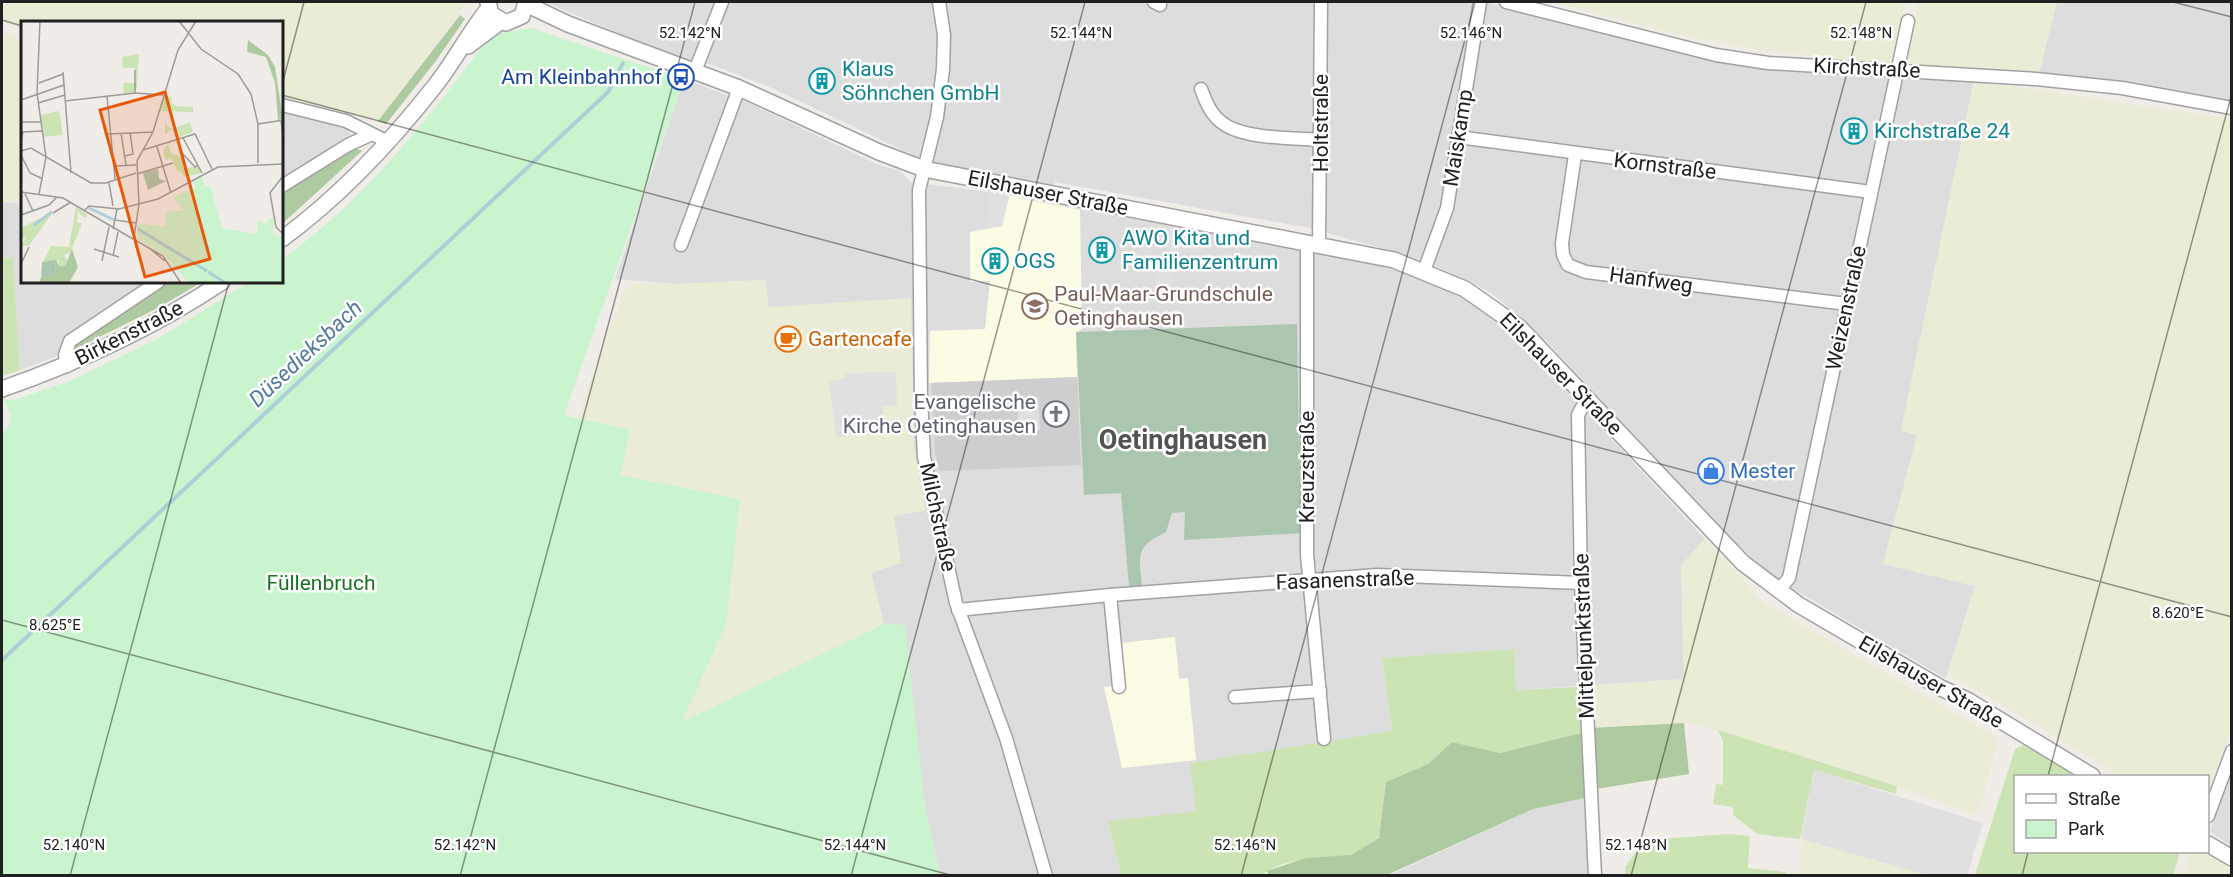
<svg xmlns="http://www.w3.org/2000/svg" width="2233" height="877" viewBox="0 0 2233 877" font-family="Roboto,sans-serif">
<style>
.residential{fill:#dedddd}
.education{fill:#fcfce5}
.religious{fill:#cecece}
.farmland{fill:#eaecd5}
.grass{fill:#cce4b4}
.forest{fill:#aecaa1}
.cemetery{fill:#abc6af}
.park{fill:#caf4ce}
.parking{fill:#e0e0e0}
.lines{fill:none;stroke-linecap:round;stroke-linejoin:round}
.stream{stroke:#adcfd8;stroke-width:4}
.minor-casing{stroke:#a1a1a1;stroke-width:15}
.tertiary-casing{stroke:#a1a1a1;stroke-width:18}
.minor{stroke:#fff;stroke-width:12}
.tertiary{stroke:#fff;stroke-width:15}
.ticks{fill:none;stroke:#202020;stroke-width:1.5;stroke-opacity:0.45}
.labels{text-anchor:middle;stroke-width:5;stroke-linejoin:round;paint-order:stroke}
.street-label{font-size:21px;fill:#202020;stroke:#fff}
.culture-label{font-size:21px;fill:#0d838f;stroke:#fff;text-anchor:start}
.transit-label{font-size:21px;fill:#164399;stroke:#fff;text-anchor:end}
.education-label{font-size:21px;fill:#785e54;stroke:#fff;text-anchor:start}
.food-label{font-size:21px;fill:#c56008;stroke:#fff;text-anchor:start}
.worship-label{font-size:21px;fill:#5b616d;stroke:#fff;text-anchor:end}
.shop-label{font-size:21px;fill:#366cbe;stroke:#fff;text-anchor:start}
.park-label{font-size:21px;fill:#18741f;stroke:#fff}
.water-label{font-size:22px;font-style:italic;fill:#537a9f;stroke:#fff}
.district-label{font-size:27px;font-weight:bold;fill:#535353;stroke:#fff}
.inset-river{fill:none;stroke:#adcfd8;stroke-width:3}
.inset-road{fill:none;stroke:#9d9b98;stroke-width:1.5}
.view{fill:#e8590c;fill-opacity:0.15;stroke:#e8590c;stroke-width:3}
.inset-edge{fill:none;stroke:#202020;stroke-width:3}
.ticks-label{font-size:15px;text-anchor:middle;fill:#202020;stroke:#fff;stroke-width:5;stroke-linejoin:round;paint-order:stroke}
</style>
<rect width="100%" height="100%" fill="#f0ede8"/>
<g class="residential">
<polygon points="545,2 1485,2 1713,59 1782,69 1885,78 1974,81 1901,430 1917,435 1883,564 1975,586 1947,675 1945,678 1771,576 1716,524 1550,345 1494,295 1470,281 1416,258 1310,228 1055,182 1054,186 941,164 913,155 772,88 710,64 687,62"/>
<polygon points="2057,2 2231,2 2231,104 2038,77"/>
<polygon points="684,79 751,104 881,166 899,170 911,182 982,191 1356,260 1407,273 1465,299 1495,319 1522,343 1705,539 1681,566 1684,679 1516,690 1515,649 1382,658 1392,731 1191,763 1197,811 1109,821 1121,875 940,875 925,807 904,625 884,624 871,573 894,516 925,510 914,447 912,384 768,307 766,280 677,284 615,279"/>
<polygon points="282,108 347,126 354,147 282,192"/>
<polygon points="2,202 22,203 22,282 165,282 111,322 75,344 73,350 20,370 13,257 2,258"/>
<polygon points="2231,769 2231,846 2210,831"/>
<polygon points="1585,798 1589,875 1388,876 1533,809"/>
</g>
<g class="education">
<polygon points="1009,196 1080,210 1082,329 1076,332 1077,377 929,383 930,331 985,329 990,281 970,282 970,232 1002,226"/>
<polygon points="1175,637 1179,679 1188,678 1196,760 1122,768 1104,687 1125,684 1120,643"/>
</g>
<polygon class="religious" points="1077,377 1081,465 939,471 935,451 931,383"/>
<g class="farmland">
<polygon points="2,2 468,2 378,121 282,98 282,22 22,22 22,28 2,22"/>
<polygon points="1553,2 1906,2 1889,65 1770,51 1677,35"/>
<polygon points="1918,2 2057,2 2038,77 1915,66 1905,58"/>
<polygon points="2,33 22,39 22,203 2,202"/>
<polygon points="1974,81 2231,119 2232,727 2208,793 2208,776 2121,776 1963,682 1947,675 1975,586 1883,564 1917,435 1901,431"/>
<polygon points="766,280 769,307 911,298 914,447 925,510 894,516 901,563 871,573 884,624 681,723 726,624 577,419 624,291 634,283 677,284"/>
<polygon points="1705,539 1766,604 1998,738 1981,805 1975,814 1841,767 1746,741 1718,730 1684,723 1591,728 1589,686 1684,679 1681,565"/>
<polygon points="1801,839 1926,875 1799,876"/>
<polygon points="2195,852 2203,852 2231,868 2231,875 2183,875 2189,857"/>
</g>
<g class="grass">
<polygon points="13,257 20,370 2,376 2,258"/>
<path d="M1515,649L1516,690L1578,687L1581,733L1500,753L1452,742L1428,764L1386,782L1379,837C1370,843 1359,852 1350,855C1321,862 1287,855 1262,875H1121L1108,821L1196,811L1190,763L1392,731L1382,658Z"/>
<polygon points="1718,730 1897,786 1896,794 1814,770 1800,839 1757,834 1733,815 1733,807 1713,804 1716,784 1722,785 1723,779 1723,741"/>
<polygon points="2023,745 2078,776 2016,776 2016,852 2180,852 2173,875 1975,875 2015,749"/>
<polygon points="1729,834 1750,836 1748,868 1786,872 1786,875 1625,875 1625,867 1645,840"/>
</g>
<g class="forest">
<polygon points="460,15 465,19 435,62 386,124 378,121"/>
<polygon points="354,147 362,151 282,224 282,192"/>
<polygon points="165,282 202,282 156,309 73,350 75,344 111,322"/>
<polygon points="1684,723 1689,774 1596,789 1591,728"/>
<polygon points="1581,733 1585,798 1533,809 1387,875 1268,875 1267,871 1306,858 1351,855 1379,838 1386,782 1428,764 1452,742 1500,753"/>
</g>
<path class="cemetery" d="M1297,324L1300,515L1303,533L1184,540L1185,512L1172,513L1166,532C1135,547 1139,554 1142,586H1129L1121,493L1084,495L1076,332Z"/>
<path class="park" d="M531,28L684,79L564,415L630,430L620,475L740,499L726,624L682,722L884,624L905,625L925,807L940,875L2,876V432L9,426L11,416L4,399L14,400L70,381L159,338L249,282H282V259C364,201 428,119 488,39L495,34Z"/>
<g class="parking">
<polygon points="991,194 1009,196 1002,226 985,228"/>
<polygon points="1160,226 1203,234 1203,252 1176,253 1173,287 1154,286 1159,257 1165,258 1167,245 1157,243"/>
<polygon points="896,372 897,405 882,407 885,431 836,437 829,381 845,378 845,373"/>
<polygon points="1038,397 1040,430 1018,432 1017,399"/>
<polygon points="1814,770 1983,823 1967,875 1926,875 1801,839"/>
</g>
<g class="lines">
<polyline class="stream" points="2,660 608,92 623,63"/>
<g class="minor-casing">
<g id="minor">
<polyline points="939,2 944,35 943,69 937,117 919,190 921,398 924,457 956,603 1006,738 1046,876"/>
<polyline points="1154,2 1160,5"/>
<polyline points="1506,2 1716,55 1768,63 2036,79 2122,88 2232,108"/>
<polyline points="695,71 722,2"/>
<path d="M1201,89C1206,102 1211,116 1224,124C1244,139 1296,138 1321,140"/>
<polyline points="282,105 346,121 372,134"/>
<polyline points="1458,137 1871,192"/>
<polyline points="1575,155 1562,243 1563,255 1568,265 1586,272 1847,304"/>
<polyline points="282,186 348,145 372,134 388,142"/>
<polyline points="1307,242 1307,554 1324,739"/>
<polyline points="1319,244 1321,2"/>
<polyline points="681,245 739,88"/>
<polyline points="1424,271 1447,208 1480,2"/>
<polyline points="67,366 65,355 70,341 158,282"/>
<polyline points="1587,398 1578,415 1581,583 1595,876"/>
<polyline points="1778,591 1789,578 1908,21"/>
<polyline points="1110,595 1119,687"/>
<polyline points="958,610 1110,595 1377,575 1581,583"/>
<polyline points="1235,697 1320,691"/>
<polyline points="2208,816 2232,751"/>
</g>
</g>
<g class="tertiary-casing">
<g id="tertiary">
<polyline points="488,2 491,14 506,23 522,16 526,2"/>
<polyline points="526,4 568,24 739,88 879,152 924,169 1394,260 1465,289 1519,327 1743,563 1799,605 1941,688 1967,700 2092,776"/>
<polyline points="468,46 500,22"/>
<path d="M282,239C339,197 390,143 434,87C454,62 468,34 488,9"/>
<path d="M2,389C79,362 153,328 222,282"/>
<polyline points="2208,844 2232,858"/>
</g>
</g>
<use href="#minor" class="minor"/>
<use href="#tertiary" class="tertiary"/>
</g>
<path class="ticks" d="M2173,2L2232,17M2,20L22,26M282,85L304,2M282,95L2232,617M2,620L954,876M2048,776L2232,93M70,876L229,282M460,876L695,2M851,876L1085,2M1241,876L1475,2M1631,876L1866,2M2022,876L2028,852"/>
<defs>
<g id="bus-ring" transform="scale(1.35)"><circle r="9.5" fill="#fff" stroke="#1a4fb4" stroke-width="1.5"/><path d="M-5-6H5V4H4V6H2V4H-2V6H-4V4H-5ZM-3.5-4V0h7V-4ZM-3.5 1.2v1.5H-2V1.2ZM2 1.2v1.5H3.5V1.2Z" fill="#1a4fb4"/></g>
<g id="building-ring" transform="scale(1.35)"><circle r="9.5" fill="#fff" stroke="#0f9aa8" stroke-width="1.5"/><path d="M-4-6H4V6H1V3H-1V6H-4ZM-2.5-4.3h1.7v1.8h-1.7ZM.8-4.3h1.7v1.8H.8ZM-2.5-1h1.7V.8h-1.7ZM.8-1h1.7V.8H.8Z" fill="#0f9aa8"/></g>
<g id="school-ring" transform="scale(1.35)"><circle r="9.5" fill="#fff" stroke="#8d6e63" stroke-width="1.5"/><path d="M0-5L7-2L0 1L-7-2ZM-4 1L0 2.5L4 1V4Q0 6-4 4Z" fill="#8d6e63"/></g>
<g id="cafe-ring" transform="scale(1.35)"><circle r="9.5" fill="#fff" stroke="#e8710a" stroke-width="1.5"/><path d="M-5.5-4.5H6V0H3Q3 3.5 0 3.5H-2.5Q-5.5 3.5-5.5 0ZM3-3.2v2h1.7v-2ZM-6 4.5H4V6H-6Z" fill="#e8710a"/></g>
<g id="church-ring" transform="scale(1.35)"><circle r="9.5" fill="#fff" stroke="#6b7280" stroke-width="1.5"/><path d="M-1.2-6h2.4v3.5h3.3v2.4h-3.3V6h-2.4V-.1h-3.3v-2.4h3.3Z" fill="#6b7280"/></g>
<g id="shop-ring" transform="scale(1.35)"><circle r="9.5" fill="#fff" stroke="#3f7fe0" stroke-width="1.5"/><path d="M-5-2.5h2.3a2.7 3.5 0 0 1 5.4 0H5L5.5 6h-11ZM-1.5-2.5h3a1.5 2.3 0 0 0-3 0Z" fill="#3f7fe0"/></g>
</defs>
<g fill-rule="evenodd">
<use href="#bus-ring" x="681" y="77"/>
<use href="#building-ring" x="822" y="81"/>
<use href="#building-ring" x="1854" y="131"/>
<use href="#building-ring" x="1102" y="250"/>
<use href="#building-ring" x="995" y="261"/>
<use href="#school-ring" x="1035" y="306"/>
<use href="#cafe-ring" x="788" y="339"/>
<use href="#church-ring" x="1056" y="414"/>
<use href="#shop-ring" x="1711" y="471"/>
</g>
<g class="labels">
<g class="street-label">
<text transform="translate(1867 68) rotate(3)" y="7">Kirchstraße</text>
<text transform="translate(1321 123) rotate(-90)" y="7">Holtstraße</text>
<text transform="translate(1458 138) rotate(-81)" y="7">Maiskamp</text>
<text transform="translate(1665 166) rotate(7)" y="7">Kornstraße</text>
<text transform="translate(1048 193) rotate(11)" y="7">Eilshauser Straße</text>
<text transform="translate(1651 280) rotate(8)" y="7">Hanfweg</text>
<text transform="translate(1846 308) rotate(-78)" y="7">Weizenstraße</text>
<text transform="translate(129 333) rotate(-27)" y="7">Birkenstraße</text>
<text transform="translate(1561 374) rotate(45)" y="7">Eilshauser Straße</text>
<text transform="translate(1307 467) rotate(-90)" y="7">Kreuzstraße</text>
<text transform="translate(938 517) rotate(78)" y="7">Milchstraße</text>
<text transform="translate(1345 580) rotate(-2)" y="7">Fasanenstraße</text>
<text transform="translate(1584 636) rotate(-92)" y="7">Mittelpunktstraße</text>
<text transform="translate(1931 682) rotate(30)" y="7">Eilshauser Straße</text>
</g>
<g class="culture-label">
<text x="842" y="76">Klaus<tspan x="842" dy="24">Söhnchen GmbH</tspan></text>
<text x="1874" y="138">Kirchstraße 24</text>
<text x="1122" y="245">AWO Kita und<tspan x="1122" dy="24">Familienzentrum</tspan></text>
<text x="1014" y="268">OGS</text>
</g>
<g class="transit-label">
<text x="662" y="84">Am Kleinbahnhof</text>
</g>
<g class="education-label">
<text x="1054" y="301">Paul-Maar-Grundschule<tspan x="1054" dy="24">Oetinghausen</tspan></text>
</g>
<g class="food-label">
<text x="808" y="346">Gartencafe</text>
</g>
<g class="worship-label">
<text x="1036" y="409">Evangelische<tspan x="1036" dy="24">Kirche Oetinghausen</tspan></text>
</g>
<g class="shop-label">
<text x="1730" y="478">Mester</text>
</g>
<g class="park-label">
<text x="321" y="590">Füllenbruch</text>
</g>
<g class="water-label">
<text transform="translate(305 353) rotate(-43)" y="8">Düsedieksbach</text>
</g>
<g class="district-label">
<text x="1183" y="449">Oetinghausen</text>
</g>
</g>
<g transform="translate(21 21)">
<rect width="262" height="262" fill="#f0ede8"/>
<path d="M118,33L116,66L114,71L103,73L102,62H115V57L114,47H102L101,36ZM143,75L151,76L150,82L156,85L172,86V91L139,90ZM38,90L42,114L23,116L20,94ZM144,98L145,104L151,108L169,101L172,111L156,117L151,108L144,113ZM147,123L150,132L159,136L166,147L177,145L180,152L163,156L160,150L157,151L150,137L145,139L142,129ZM55,185L66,194L64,197L57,191L56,202H61L49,232L43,234L46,239L44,245H37L38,240L22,241L30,225L48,226ZM32,191L8,225L0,224L5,217L0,216V207Z" fill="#cce4b4"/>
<path d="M227,19L247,34L254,46L262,98L257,99L254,62L245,36L226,31ZM51,228L57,246L48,262H19V258L34,252L35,239L38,245H44Z" fill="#aecaa1"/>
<path d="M137,148L138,158L145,160L127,169L122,152ZM35,239L34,252L20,258L21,241Z" fill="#abc6af"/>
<path d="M180,154L184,165L189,164L201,207L236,213L237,199L246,204V199L252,197V214L262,215V262H168L142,233L117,218L116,203L143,205L146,190H163L152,176L174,166L171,159Z" fill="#caf4ce"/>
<path class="inset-river" d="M68,187L93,199M13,204L31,191M117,208L186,250M187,251L205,262"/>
<path class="inset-road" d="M158,0L180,28L217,53L230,73L237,103V142M42,51L50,152M18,62L42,53M114,72V49M86,75L94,158M0,79L43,64M44,80L114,72L142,74M17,82L44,74M260,100L263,120M0,101H20M237,103L263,99M100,112L105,144M87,113L132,111M162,117L181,152M0,120L2,111L21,110M136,126L150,172M122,129L174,113L191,148M0,130L10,127L70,162H85L115,152M161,132L174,146L177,144M0,134L9,152L20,157M104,135L112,133L109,111M262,143V155L249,172L255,206L263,214M93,145L115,144M116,153L152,142M88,162L92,185M0,171L42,177L112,218M4,173L12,190M18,173L25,136L16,72L19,0M63,190L68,185L98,188L137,178L197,146L263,143M32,192L50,181M0,194L28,184L36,176M94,199L115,202M92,208L96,188M113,216L118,183L116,140L132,111L157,29L175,0M114,219L142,235L160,262M127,226L144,240M73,228L98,236M92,235L97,211M81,240L88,206M0,243L8,226"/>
<path class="view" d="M144,71L189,238L124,256L79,89Z"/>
<rect width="262" height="262" class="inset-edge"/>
</g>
<g class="ticks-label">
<text x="690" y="38">52.142°N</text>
<text x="1081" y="38">52.144°N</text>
<text x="1471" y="38">52.146°N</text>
<text x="1861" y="38">52.148°N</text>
<text x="2178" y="618">8.620°E</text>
<text x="55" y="630">8.625°E</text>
<text x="74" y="850">52.140°N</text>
<text x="465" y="850">52.142°N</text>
<text x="855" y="850">52.144°N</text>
<text x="1245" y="850">52.146°N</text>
<text x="1636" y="850">52.148°N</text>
</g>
<rect width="2233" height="877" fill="none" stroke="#202020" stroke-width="6"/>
<rect x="2014" y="775" width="195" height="78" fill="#ffffff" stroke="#a6a6a6" stroke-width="1.5"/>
<rect x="2026" y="794" width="30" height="9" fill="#ffffff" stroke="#a6a6a6" stroke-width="1.5"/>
<text x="2068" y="805" font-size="18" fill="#202020">Straße</text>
<rect x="2026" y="820" width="30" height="18" fill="#caf4ce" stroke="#a6a6a6" stroke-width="1.5"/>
<text x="2068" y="835" font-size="18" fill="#202020">Park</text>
</svg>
